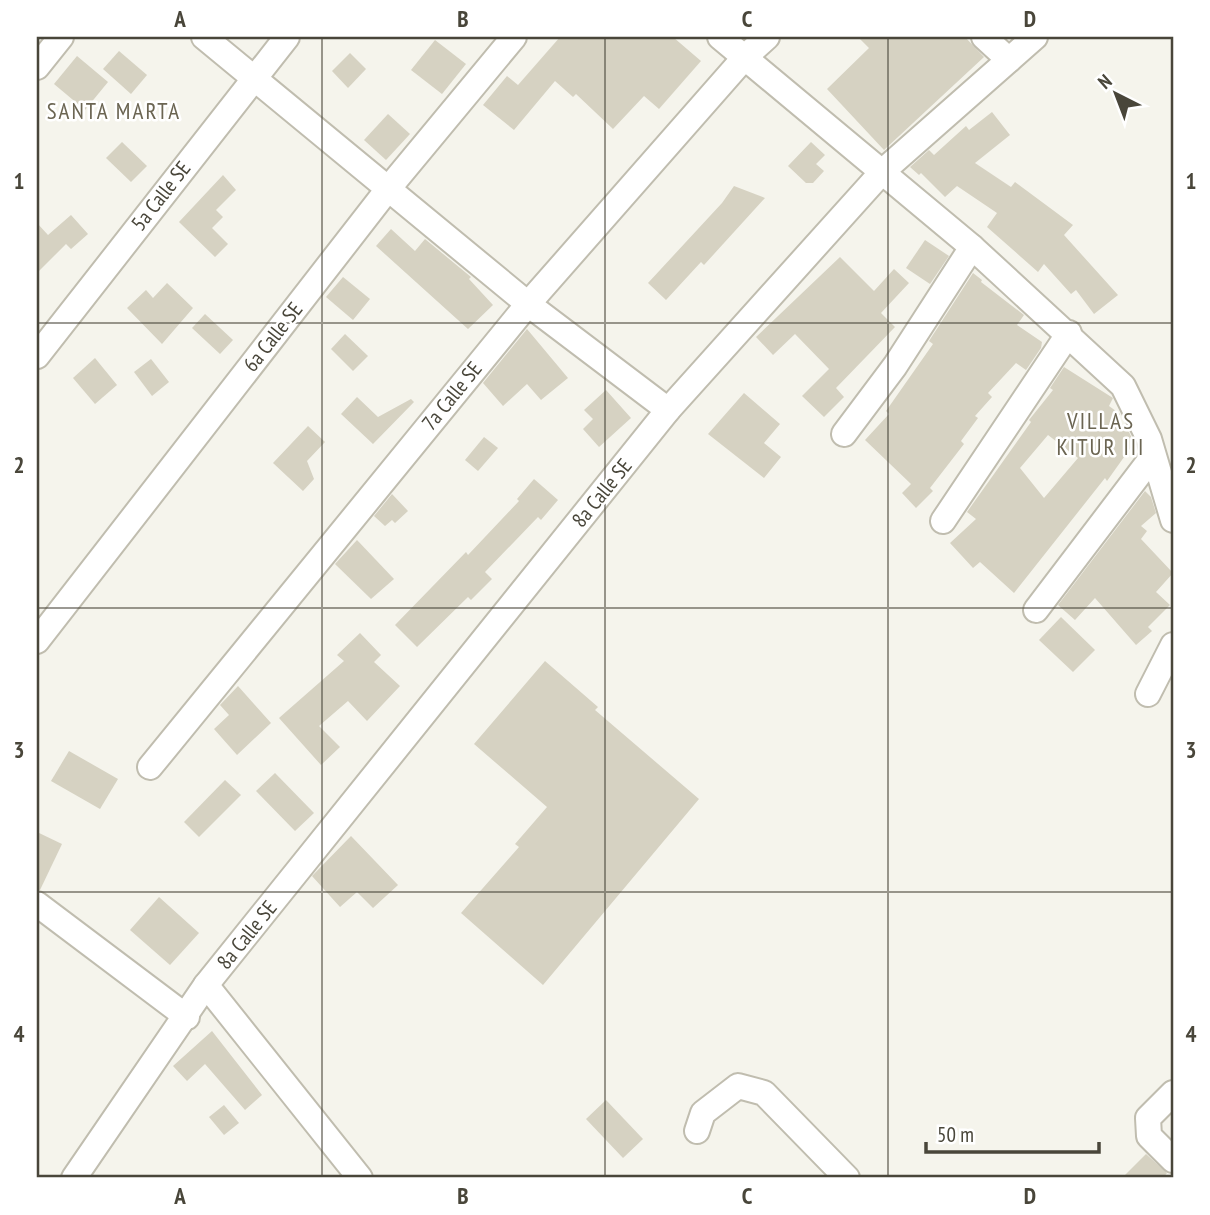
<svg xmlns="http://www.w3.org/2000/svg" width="1210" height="1215" viewBox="0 0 1210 1215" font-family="'PT Sans Narrow',sans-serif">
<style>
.building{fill:#d6d2c2;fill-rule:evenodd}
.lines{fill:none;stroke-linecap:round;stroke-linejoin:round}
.minor-casing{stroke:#c0bdaf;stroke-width:28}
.minor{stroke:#fff;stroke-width:24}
.grid{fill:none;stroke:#49463a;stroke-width:2;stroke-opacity:0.55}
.labels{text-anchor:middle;stroke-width:5;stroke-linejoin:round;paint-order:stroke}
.street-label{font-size:21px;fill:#49463a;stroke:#fff}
.neighbourhood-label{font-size:23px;letter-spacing:2px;fill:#6b6552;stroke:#fff}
.neatline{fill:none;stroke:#49463a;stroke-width:2.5}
.grid-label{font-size:23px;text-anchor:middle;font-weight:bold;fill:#49463a}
</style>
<rect width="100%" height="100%" fill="#f5f4ec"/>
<g class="building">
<polygon points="560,37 673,37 701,61 659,109 644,96 613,129 576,94 573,97 555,81 514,130 483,105 507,76 518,85"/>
<polygon points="858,37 965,37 984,57 884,150 827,89 869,48"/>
<polygon points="435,40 466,64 442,94 411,70"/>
<polygon points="119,51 147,75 131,94 103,69"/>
<polygon points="350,53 366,69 348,88 332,71"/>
<polygon points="77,56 108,82 85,110 54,84"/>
<polygon points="992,112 1010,135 975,163 1011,187 1015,182 1073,225 1064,235 1118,295 1094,314 1076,290 1071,294 1044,264 1038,272 987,227 997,213 957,186 945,197 921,173 919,175 910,167 929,150 934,155 966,126 969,130"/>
<polygon points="388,114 410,134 386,160 364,140"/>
<polygon points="122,142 147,166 131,182 106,158"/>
<polygon points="811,142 825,155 816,164 824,171 813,183 806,183 788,166"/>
<polygon points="223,175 236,190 216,210 223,217 212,228 228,244 215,257 179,222"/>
<polygon points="734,186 765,198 704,265 701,262 666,300 648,283 722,203"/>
<polygon points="71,215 88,234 71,249 66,244 37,273 37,223 48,235"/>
<polygon points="391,229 415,251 425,239 471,277 469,279 493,305 468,329 376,246"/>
<polygon points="925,240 949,256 930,284 906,268"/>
<polygon points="840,257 874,291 894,269 909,283 881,313 895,327 836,388 844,397 824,417 802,396 829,369 795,334 773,355 756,337"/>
<polygon points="973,273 982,280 981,282 1024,315 1017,325 1042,342 1041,348 1026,370 1016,363 988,393 992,397 975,416 978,418 961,441 964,444 930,488 933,491 916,508 902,493 911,484 865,440 889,414 886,411 933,344 929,341"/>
<polygon points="343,277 370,299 353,320 326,297"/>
<polygon points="167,283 193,308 162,344 127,308 146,290 153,298"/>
<polygon points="205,314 233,340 220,354 192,328"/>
<polygon points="527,329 568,378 541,400 527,384 503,406 483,383"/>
<polygon points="345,334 368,356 353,371 331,349"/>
<polygon points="95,358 117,385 95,404 73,378"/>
<polygon points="151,359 169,382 152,396 134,372"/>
<path d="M1064,367L1113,398L1109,406L1120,414L1115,422L1129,432L1134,443L1107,481L1105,478L1014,593L980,562L973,568L950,543L976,519L967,512L1031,422L1029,420L1053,390L1050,388ZM1048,435L1078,458L1044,498L1020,468Z"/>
<polygon points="606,390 631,418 599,447 583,429 593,419 584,410"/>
<polygon points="744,393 780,424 764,443 781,457 764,478 708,434"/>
<polygon points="357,397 378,417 411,399 414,402 373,444 341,414"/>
<polygon points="308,426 325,442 307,461 314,479 303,491 273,463"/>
<polygon points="484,437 498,448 478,471 465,460"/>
<polygon points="534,479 558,500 541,520 538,517 485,572 492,579 471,600 468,597 417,647 395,625 466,552 468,555 519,501 517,499"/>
<polygon points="1145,491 1151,497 1156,513 1141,526 1147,531 1141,539 1173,573 1156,592 1170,605 1148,627 1152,631 1136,645 1095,598 1075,620 1058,605"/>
<polygon points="392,494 408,511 395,523 392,520 385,526 374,516"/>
<polygon points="357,540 394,579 371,599 335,564"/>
<polygon points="1061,617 1095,650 1073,672 1039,640"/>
<polygon points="360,633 381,655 374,662 400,686 367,721 348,701 319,726 340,747 321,765 279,718 344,661 337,655"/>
<polygon points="545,661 598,707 595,710 699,799 543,985 461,913 519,847 515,844 547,807 474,744"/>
<polygon points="238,686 271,723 237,755 214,729 229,715 220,705"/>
<polygon points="69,751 118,779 100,809 51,781"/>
<polygon points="275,773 314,813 295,831 256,791"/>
<polygon points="225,780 241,795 199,837 184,822"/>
<polygon points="37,832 62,844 40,890 37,889"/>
<polygon points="351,836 398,885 373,908 357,892 340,907 312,876"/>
<polygon points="159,897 199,933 170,965 130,930"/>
<polygon points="212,1031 262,1095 245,1110 205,1064 187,1081 173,1066"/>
<polygon points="606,1100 643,1139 623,1158 586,1119"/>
<polygon points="224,1105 239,1123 224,1135 209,1117"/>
<polygon points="1146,1154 1167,1173 1163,1178 1122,1178"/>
</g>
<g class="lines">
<g class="minor-casing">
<g id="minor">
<polyline points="204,37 528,304 668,410"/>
<polyline points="720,37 972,247 1123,386 1149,439 1173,520"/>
<polyline points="984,37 1009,60"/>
<polyline points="37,67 61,37"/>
<polyline points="37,356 287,37"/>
<polyline points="844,434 895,366 972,247"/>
<polyline points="943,521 1069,333"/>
<polyline points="1036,610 1153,456"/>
<polyline points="37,641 388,189 514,37"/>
<polyline points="1148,694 1173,645"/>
<polyline points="150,767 528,304 745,57 767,37"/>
<polyline points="37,904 187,1017"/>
<polyline points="206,985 360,1178"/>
<polyline points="1173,1093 1148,1118 1149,1136 1173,1160"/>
<polyline points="697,1131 703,1113 738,1086 764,1093 847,1178"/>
<polyline points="74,1178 206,985 668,410 883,171 1035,37"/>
</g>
</g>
<use href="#minor" class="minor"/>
</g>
<path class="grid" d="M322,37V1178M605,37V1178M888,37V1178M37,323H1173M37,608H1173M37,892H1173"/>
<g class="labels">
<g class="street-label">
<text transform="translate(161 196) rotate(-52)" y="7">5a Calle SE</text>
<text transform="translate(273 337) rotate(-52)" y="7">6a Calle SE</text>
<text transform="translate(452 396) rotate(-51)" y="7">7a Calle SE</text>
<text transform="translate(602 493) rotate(-51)" y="7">8a Calle SE</text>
<text transform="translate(247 935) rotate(-51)" y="7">8a Calle SE</text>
</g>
<g class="neighbourhood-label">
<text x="114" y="119">SANTA MARTA</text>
<text x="1101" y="429">VILLAS<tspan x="1101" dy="26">KITUR III</tspan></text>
</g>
</g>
<rect width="1210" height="1215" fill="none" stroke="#ffffff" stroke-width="77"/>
<g transform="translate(1116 94) rotate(318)" stroke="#ffffff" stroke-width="5" paint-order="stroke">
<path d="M0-5L12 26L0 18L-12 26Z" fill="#49463a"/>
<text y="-10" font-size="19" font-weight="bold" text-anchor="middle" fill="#49463a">N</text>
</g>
<path d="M926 1142v10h173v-10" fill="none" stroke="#49463a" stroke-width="3.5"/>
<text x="937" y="1142" font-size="21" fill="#49463a" stroke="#ffffff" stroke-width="5" paint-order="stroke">50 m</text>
<rect x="38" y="38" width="1134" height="1138" class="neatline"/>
<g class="grid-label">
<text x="180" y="27">A</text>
<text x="463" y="27">B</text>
<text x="747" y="27">C</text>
<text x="1030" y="27">D</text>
<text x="19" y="189">1</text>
<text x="1191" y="189">1</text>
<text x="19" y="473">2</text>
<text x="1191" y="473">2</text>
<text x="19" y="758">3</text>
<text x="1191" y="758">3</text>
<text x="19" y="1042">4</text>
<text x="1191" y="1042">4</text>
<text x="180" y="1204">A</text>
<text x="463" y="1204">B</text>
<text x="747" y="1204">C</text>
<text x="1030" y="1204">D</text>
</g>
</svg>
